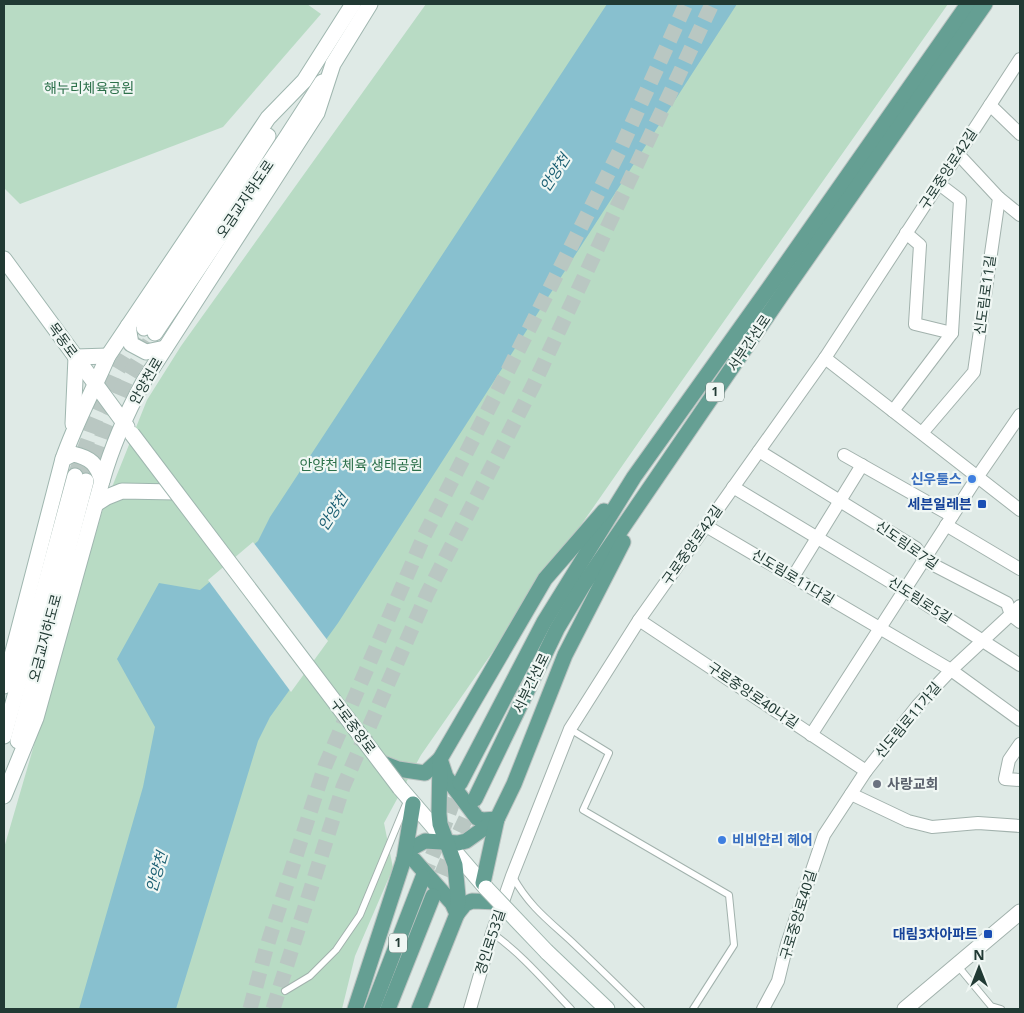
<svg xmlns="http://www.w3.org/2000/svg" width="1024" height="1013" viewBox="0 0 1024 1013" font-family="'Noto Sans','Noto Sans KR',sans-serif">
<style>
.green{fill:#b8dbc4}
.water{fill:#88c0cf}
.pier{fill:#dfeae6}
.lines{fill:none;stroke-linecap:round;stroke-linejoin:round}
.secondary-tunnel{stroke:#b9c7c2;stroke-width:15;stroke-dasharray:15 8;stroke-linecap:butt}
.primary-tunnel{stroke:#b9c7c2;stroke-width:15;stroke-dasharray:15 8;stroke-linecap:butt}
.trunk-tunnel{stroke:#b9c7c2;stroke-width:15;stroke-dasharray:15 8;stroke-linecap:butt}
.service-casing{stroke:#a2b2ad;stroke-width:8}
.minor-casing{stroke:#a2b2ad;stroke-width:14}
.tertiary-casing{stroke:#a2b2ad;stroke-width:17}
.secondary-casing{stroke:#9fb6af;stroke-width:17}
.primary-casing{stroke:#bcc4c2;stroke-width:17}
.service{stroke:#fff;stroke-width:6}
.minor{stroke:#fff;stroke-width:12}
.tertiary{stroke:#fff;stroke-width:15}
.secondary{stroke:#fff;stroke-width:15}
.primary{stroke:#659f93;stroke-width:15}
.secondary-bridge-casing{stroke:#9fb6af;stroke-width:17;stroke-linecap:butt}
.secondary-bridge{stroke:#fff;stroke-width:15}
.shop-dot{fill:#3f7fe0;stroke:#f0f7f4;stroke-width:2}
.transit-dot{fill:#1a4fb4;stroke:#f0f7f4;stroke-width:2}
.worship-dot{fill:#6b7280;stroke:#f0f7f4;stroke-width:2}
.labels{text-anchor:middle;stroke-width:4.5;stroke-linejoin:round;paint-order:stroke}
.shield{fill:#f0f7f4;stroke:#5f736e;stroke-width:1}
.shield-label{font-size:12px;font-weight:bold;fill:#213a34}
.park-label{font-size:14px;fill:#2c704a;stroke:#f0f7f4}
.street-label{font-size:14px;fill:#213a34;stroke:#f0f7f4}
.shop-label{font-size:14px;font-weight:bold;fill:#366cbe;stroke:#f0f7f4;text-anchor:end}
.transit-label{font-size:14px;font-weight:bold;fill:#164399;stroke:#f0f7f4;text-anchor:end}
.worship-label{font-size:14px;font-weight:bold;fill:#5b616d;stroke:#f0f7f4;text-anchor:start}
.water-label{font-size:15px;font-style:italic;fill:#1d6174;stroke:#f0f7f4}
</style>
<rect width="100%" height="100%" fill="#dfeae6"/>
<g class="green">
<polygon points="4,4 307,4 321,14 223,127 20,204 4,188"/>
<polygon points="426,4 948,4 652,423 421,755 384,823 393,868 355,956 342,1009 4,1009 4,848 102,512 147,400 181,346"/>
</g>
<polygon class="water" points="607,4 737,4 338,623 270,717 258,741 176,1009 79,1009 143,787 155,727 117,659 159,583 200,590 258,541 270,517"/>
<polygon class="pier" points="253,542 328,641 291,692 208,580"/>
<g class="lines">
<g class="secondary-tunnel">
<polyline points="75,476 91,431 115,375 144,328"/>
<polyline points="86,481 102,436 126,380 155,333"/>
</g>
<g class="primary-tunnel">
<polyline points="423,877 439,840 460,783"/>
<polyline points="433,896 453,846 475,799"/>
</g>
<g class="trunk-tunnel">
<polyline points="250,1009 266,949 325,766 424,536 619,152 686,4"/>
<polyline points="273,1009 343,787 427,594 533,386 712,4"/>
</g>
<g class="service-casing">
<g id="service">
<polyline points="570,729 609,753 583,810 729,895 734,945 693,1009"/>
<path d="M513,877C529,906 548,920 572,942C595,964 618,986 641,1009"/>
<path d="M492,933C522,954 546,983 571,1009"/>
<polyline points="957,965 991,1006 1001,1009"/>
<polyline points="285,991 310,976 336,950 360,915 408,799"/>
</g>
</g>
<g class="minor-casing">
<g id="minor">
<polyline points="990,105 1020,134"/>
<polyline points="999,198 1020,215"/>
<polyline points="906,233 920,245 915,324 952,333"/>
<polyline points="825,358 1020,510"/>
<polyline points="893,411 952,333 960,200 939,184"/>
<polyline points="922,433 974,372 999,198 958,154"/>
<polyline points="759,451 916,548 924,560 1007,603 1011,615 1020,622"/>
<polyline points="844,455 952,516"/>
<polyline points="733,487 904,590 1020,665"/>
<polyline points="946,525 1020,569"/>
<polyline points="706,526 951,670 1020,720"/>
<polyline points="793,577 862,465"/>
<polyline points="639,620 866,771"/>
<polyline points="811,735 978,476 1020,415"/>
<polyline points="1020,744 1009,760 1005,779 1020,780"/>
<polyline points="851,794 908,821 932,827 978,823 1020,826"/>
<polyline points="470,1009 492,933 512,876 570,729 639,620 825,358 1020,59"/>
<polyline points="763,1009 778,981 787,944 824,835 866,771 918,705 951,670 1020,606"/>
</g>
</g>
<g class="tertiary-casing">
<polyline id="tertiary" points="905,1009 1020,912"/>
</g>
<g class="secondary-casing">
<g id="secondary">
<polyline points="4,259 127,427"/>
<polyline points="128,326 131,344 146,352 165,348"/>
<polyline points="144,328 268,136"/>
<polyline points="155,333 286,138 322,82"/>
<polyline points="73,424 76,357 108,356"/>
<path d="M63,459L73,454C91,458 97,464 102,481"/>
<polyline points="96,504 107,497 122,491 176,492"/>
<path d="M4,686L63,459C75,424 93,391 108,356L268,118L304,81L353,4"/>
<polyline points="4,736 75,476"/>
<polyline points="18,741 86,481"/>
<polyline points="400,788 486,888"/>
<path d="M4,796L36,718L102,481C112,446 126,414 144,381L317,113L333,64L370,4"/>
<polyline points="547,952 607,1009"/>
</g>
</g>
<g class="primary-casing">
<g id="primary">
<polyline points="380,762 398,769 425,773 440,759 446,777 477,818 483,820 497,819"/>
<polyline points="460,783 544,622 634,477 771,285 968,4"/>
<polyline points="475,799 557,629 584,584 783,293 985,4"/>
<polyline points="404,859 412,848 425,841 458,843 466,841 497,819"/>
<polyline points="404,859 410,858 414,860 452,903 457,914"/>
<polyline points="483,883 497,819 514,784 565,655 623,542"/>
<polyline points="457,914 465,904 472,901 499,902"/>
<polyline points="355,1009 404,859 413,804"/>
<polyline points="372,1009 423,877"/>
<polyline points="388,1009 433,896"/>
<polyline points="419,1009 457,914 458,896 455,865 440,824 439,814 440,759 545,579 604,511"/>
</g>
</g>
<use href="#service" class="service"/>
<use href="#minor" class="minor"/>
<use href="#tertiary" class="tertiary"/>
<use href="#secondary" class="secondary"/>
<use href="#primary" class="primary"/>
<g class="secondary-bridge-casing">
<g id="secondary-bridge">
<polyline points="132,434 400,788"/>
<polyline points="486,888 547,952"/>
</g>
</g>
<use href="#secondary-bridge" class="secondary-bridge"/>
</g>
<g class="shop-dot">
<circle cx="972" cy="479" r="5"/>
<circle cx="722" cy="840" r="5"/>
</g>
<g class="transit-dot">
<rect x="977" y="499" width="10" height="10" rx="2.5"/>
<rect x="983" y="929" width="10" height="10" rx="2.5"/>
</g>
<circle class="worship-dot" cx="877" cy="784" r="5"/>
<g class="labels">
<g class="shield">
<rect x="706" y="382.5" width="18" height="19" rx="4"/>
<rect x="389" y="933.5" width="18" height="19" rx="4"/>
</g>
<g class="shield-label">
<text x="715" y="396">1</text>
<text x="398" y="947">1</text>
</g>
<g class="park-label">
<text x="89" y="93">해누리체육공원</text>
<text x="361" y="470">안양천 체육 생태공원</text>
</g>
<g class="street-label">
<text transform="translate(948 169) rotate(-57)" y="5">구로중앙로42길</text>
<text transform="translate(245 199) rotate(-56)" y="5">오금교지하도로</text>
<text transform="translate(985 295) rotate(-82)" y="5">신도림로11길</text>
<text transform="translate(63 340) rotate(54)" y="5">목동로</text>
<text transform="translate(749 343) rotate(-56)" y="5">서부간선로</text>
<text transform="translate(146 381) rotate(-60)" y="5">안양천로</text>
<text transform="translate(692 545) rotate(-55)" y="5">구로중앙로42길</text>
<text transform="translate(907 545) rotate(35)" y="5">신도림로7길</text>
<text transform="translate(793 577) rotate(31)" y="5">신도림로11다길</text>
<text transform="translate(920 600) rotate(33)" y="5">신도림로5길</text>
<text transform="translate(45 638) rotate(-75)" y="5">오금교지하도로</text>
<text transform="translate(531 683) rotate(-64)" y="5">서부간선로</text>
<text transform="translate(753 695) rotate(34)" y="5">구로중앙로40나길</text>
<text transform="translate(908 720) rotate(-50)" y="5">신도림로11가길</text>
<text transform="translate(353 726) rotate(53)" y="5">구로중앙로</text>
<text transform="translate(798 915) rotate(-73)" y="5">구로중앙로40길</text>
<text transform="translate(490 942) rotate(-72)" y="5">경인로53길</text>
</g>
<g class="shop-label">
<text x="962" y="484">신우툴스</text>
<text x="732" y="845" text-anchor="start">비비안리 헤어</text>
</g>
<g class="transit-label">
<text x="972" y="509">세븐일레븐</text>
<text x="978" y="939">대림3차아파트</text>
</g>
<g class="worship-label">
<text x="887" y="789">사랑교회</text>
</g>
<g class="water-label">
<text transform="translate(555 173) rotate(-57)" y="5">안양천</text>
<text transform="translate(333 512) rotate(-57)" y="5">안양천</text>
<text transform="translate(157 872) rotate(-74)" y="5">안양천</text>
</g>
</g>
<rect width="1024" height="1013" fill="none" stroke="#213a34" stroke-width="10"/>
<g transform="translate(979 968)" stroke="#f0f7f4" stroke-width="4" paint-order="stroke">
<path d="M0-4L9 19L0 12L-9 19Z" fill="#213a34"/>
<text y="-8" font-size="14" font-weight="bold" text-anchor="middle" fill="#213a34">N</text>
</g>
</svg>
